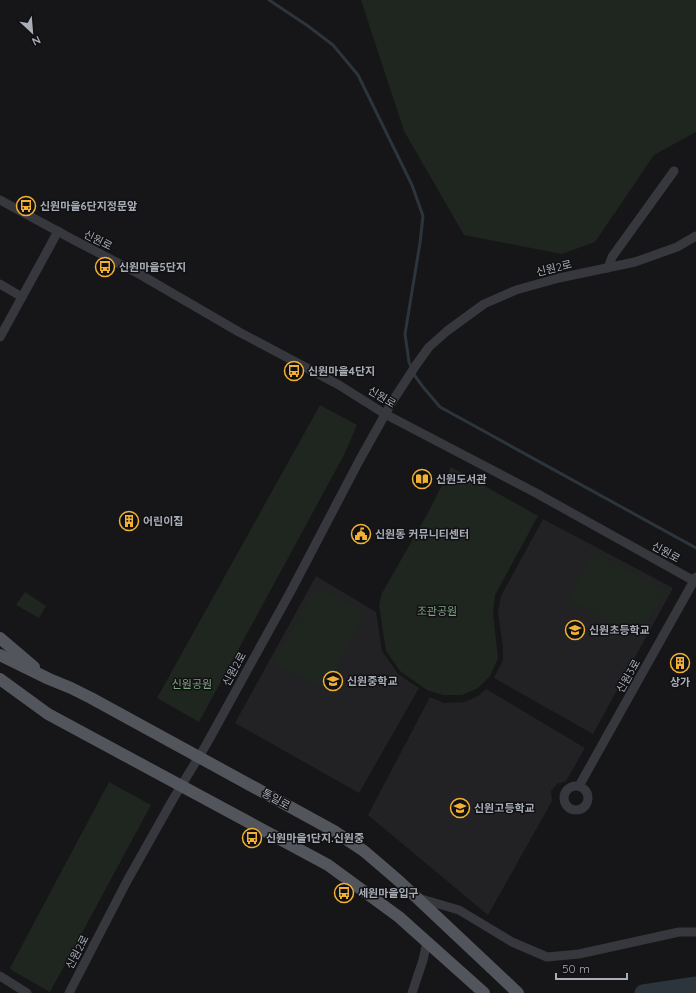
<svg xmlns="http://www.w3.org/2000/svg" width="696" height="993" viewBox="0 0 696 993" font-family="Quicksand,'Noto Sans KR',sans-serif">
<style>
.built{fill:#222225}
.green{fill:#1e261f}
.lines{fill:none;stroke-linecap:round;stroke-linejoin:round}
.stream{stroke:#2c353c;stroke-width:3}
.river{stroke:#2c353c;stroke-width:17}
.minor{stroke:#37383d;stroke-width:9}
.major{stroke:#53555c;stroke-width:12}
.labels{text-anchor:middle;stroke-width:3;stroke-linejoin:round;paint-order:stroke}
.poi-label{font-size:11px;font-weight:bold;fill:#a8adb8;stroke:#111113;text-anchor:start}
.street-label{font-size:11px;fill:#a8adb8;stroke:#111113}
.park-label{font-size:11px;fill:#7fa381;stroke:#111113}
</style>
<rect width="100%" height="100%" fill="#161618"/>
<g class="built">
<polygon points="543,519 673,588 593,734 494,678 503,660 503,648 498,612 501,596"/>
<polygon points="316,576 376,612 382,651 398,674 419,688 359,793 235,723"/>
<polygon points="486,689 585,748 566,781 557,784 551,791 552,801 488,915 368,815 430,697 444,703 465,702 478,696"/>
</g>
<g class="green">
<polygon points="361,0 696,0 696,132 654,155 595,242 562,254 464,235 404,131"/>
<polygon points="320,405 357,425 344,455 199,722 157,698"/>
<polygon points="451,467 538,516 495,595 493,613 498,658 490,676 478,688 462,695 443,695 427,690 400,671 386,651 379,605 382,593 429,511"/>
<polygon points="594,551 666,591 637,638 568,599"/>
<polygon points="317,586 366,612 323,690 273,661"/>
<polygon points="25,592 46,606 39,618 16,605"/>
<polygon points="109,782 151,805 50,992 13,971 10,968"/>
</g>
<g class="lines">
<polyline class="stream" points="269,0 308,26 333,45 358,75 412,185 423,216 420,243 405,334 409,362 415,376 423,387 440,407 696,548"/>
<polyline class="river" points="643,993 696,985"/>
<g class="minor">
<polyline points="0,200 72,239 141,275 239,332 339,385 385,414 536,493 696,582"/>
<polyline points="608,268 612,257 674,171"/>
<polyline points="0,284 22,297"/>
<polyline points="0,337 50,246 58,231"/>
<circle cx="576" cy="798" r="12"/>
<polyline points="579,786 696,577"/>
<polyline points="418,898 459,910 512,942 547,957 579,954 679,932 696,932"/>
<polyline points="0,976 27,993"/>
<polyline points="69,993 127,881 172,801 206,745 292,589 359,461 392,402 416,365 429,347 447,331 484,304 516,290 559,278 635,262 677,247 696,236"/>
<polyline points="412,993 423,960 427,942"/>
</g>
<g class="major">
<polyline points="0,638 34,667"/>
<polyline points="0,655 49,679 71,688 91,698 334,831 364,851 399,881 518,993"/>
<polyline points="0,679 48,714 328,865 399,917 484,993"/>
</g>
</g>
<defs>
<g id="bus-ring" transform="scale(1)"><circle r="9.5" fill="#111113" stroke="#f2b134" stroke-width="1.5"/><path d="M-5-6H5V4H4V6H2V4H-2V6H-4V4H-5ZM-3.5-4V0h7V-4ZM-3.5 1.2v1.5H-2V1.2ZM2 1.2v1.5H3.5V1.2Z" fill="#f2b134"/></g>
<g id="library-ring" transform="scale(1)"><circle r="9.5" fill="#111113" stroke="#f2b134" stroke-width="1.5"/><path d="M-6-4Q-3-5.5-.7-3.5V5Q-3 3-6 4ZM6-4Q3-5.5 .7-3.5V5Q3 3 6 4Z" fill="#f2b134"/></g>
<g id="building-ring" transform="scale(1)"><circle r="9.5" fill="#111113" stroke="#f2b134" stroke-width="1.5"/><path d="M-4-6H4V6H1V3H-1V6H-4ZM-2.5-4.3h1.7v1.8h-1.7ZM.8-4.3h1.7v1.8H.8ZM-2.5-1h1.7V.8h-1.7ZM.8-1h1.7V.8H.8Z" fill="#f2b134"/></g>
<g id="civic-ring" transform="scale(1)"><circle r="9.5" fill="#111113" stroke="#f2b134" stroke-width="1.5"/><path d="M-.6-6.5H3V-4.5H.6V-3L4-1V1h2V6H-6V1h2V-1L-.6-3ZM-1.2 2.5V6h2.4V2.5Z" fill="#f2b134"/></g>
<g id="school-ring" transform="scale(1)"><circle r="9.5" fill="#111113" stroke="#f2b134" stroke-width="1.5"/><path d="M0-5L7-2L0 1L-7-2ZM-4 1L0 2.5L4 1V4Q0 6-4 4Z" fill="#f2b134"/></g>
</defs>
<g fill-rule="evenodd">
<use href="#bus-ring" x="26" y="206"/>
<use href="#bus-ring" x="105" y="267"/>
<use href="#bus-ring" x="294" y="371"/>
<use href="#library-ring" x="422" y="479"/>
<use href="#building-ring" x="129" y="521"/>
<use href="#civic-ring" x="361" y="534"/>
<use href="#school-ring" x="575" y="630"/>
<use href="#building-ring" x="680" y="663"/>
<use href="#school-ring" x="333" y="681"/>
<use href="#school-ring" x="460" y="808"/>
<use href="#bus-ring" x="252" y="838"/>
<use href="#bus-ring" x="344" y="893"/>
</g>
<g class="labels">
<g class="poi-label">
<text x="40" y="210">신원마을6단지정문앞</text>
<text x="119" y="271">신원마을5단지</text>
<text x="308" y="375">신원마을4단지</text>
<text x="436" y="483">신원도서관</text>
<text x="143" y="525">어린이집</text>
<text x="375" y="538">신원동 커뮤니티센터</text>
<text x="589" y="634">신원초등학교</text>
<text x="347" y="685">신원중학교</text>
<text x="680" y="686" text-anchor="middle">상가</text>
<text x="474" y="812">신원고등학교</text>
<text x="266" y="842">신원마을1단지.신원중</text>
<text x="358" y="897">세원마을입구</text>
</g>
<g class="street-label">
<text transform="translate(98 240) rotate(27)" y="4">신원로</text>
<text transform="translate(554 268) rotate(-14)" y="4">신원2로</text>
<text transform="translate(382 397) rotate(31)" y="4">신원로</text>
<text transform="translate(666 552) rotate(29)" y="4">신원로</text>
<text transform="translate(234 669) rotate(-61)" y="4">신원2로</text>
<text transform="translate(628 676) rotate(-60)" y="4">신원3로</text>
<text transform="translate(276 799) rotate(29)" y="4">통일로</text>
<text transform="translate(77 952) rotate(-62)" y="4">신원2로</text>
</g>
<g class="park-label">
<text x="437" y="615">조관공원</text>
<text x="192" y="688">신원공원</text>
</g>
</g>
<g transform="translate(32 32) rotate(154)" stroke="#111113" stroke-width="3" paint-order="stroke">
<path d="M0-3L7 15L0 10L-7 15Z" fill="#a8adb8"/>
<text y="-6" font-size="11" font-weight="bold" text-anchor="middle" fill="#a8adb8">N</text>
</g>
<path d="M556 973v6h71v-6" fill="none" stroke="#a8adb8" stroke-width="2"/>
<text x="562" y="973" font-size="12" fill="#a8adb8" stroke="#111113" stroke-width="3" paint-order="stroke">50 m</text>
</svg>
